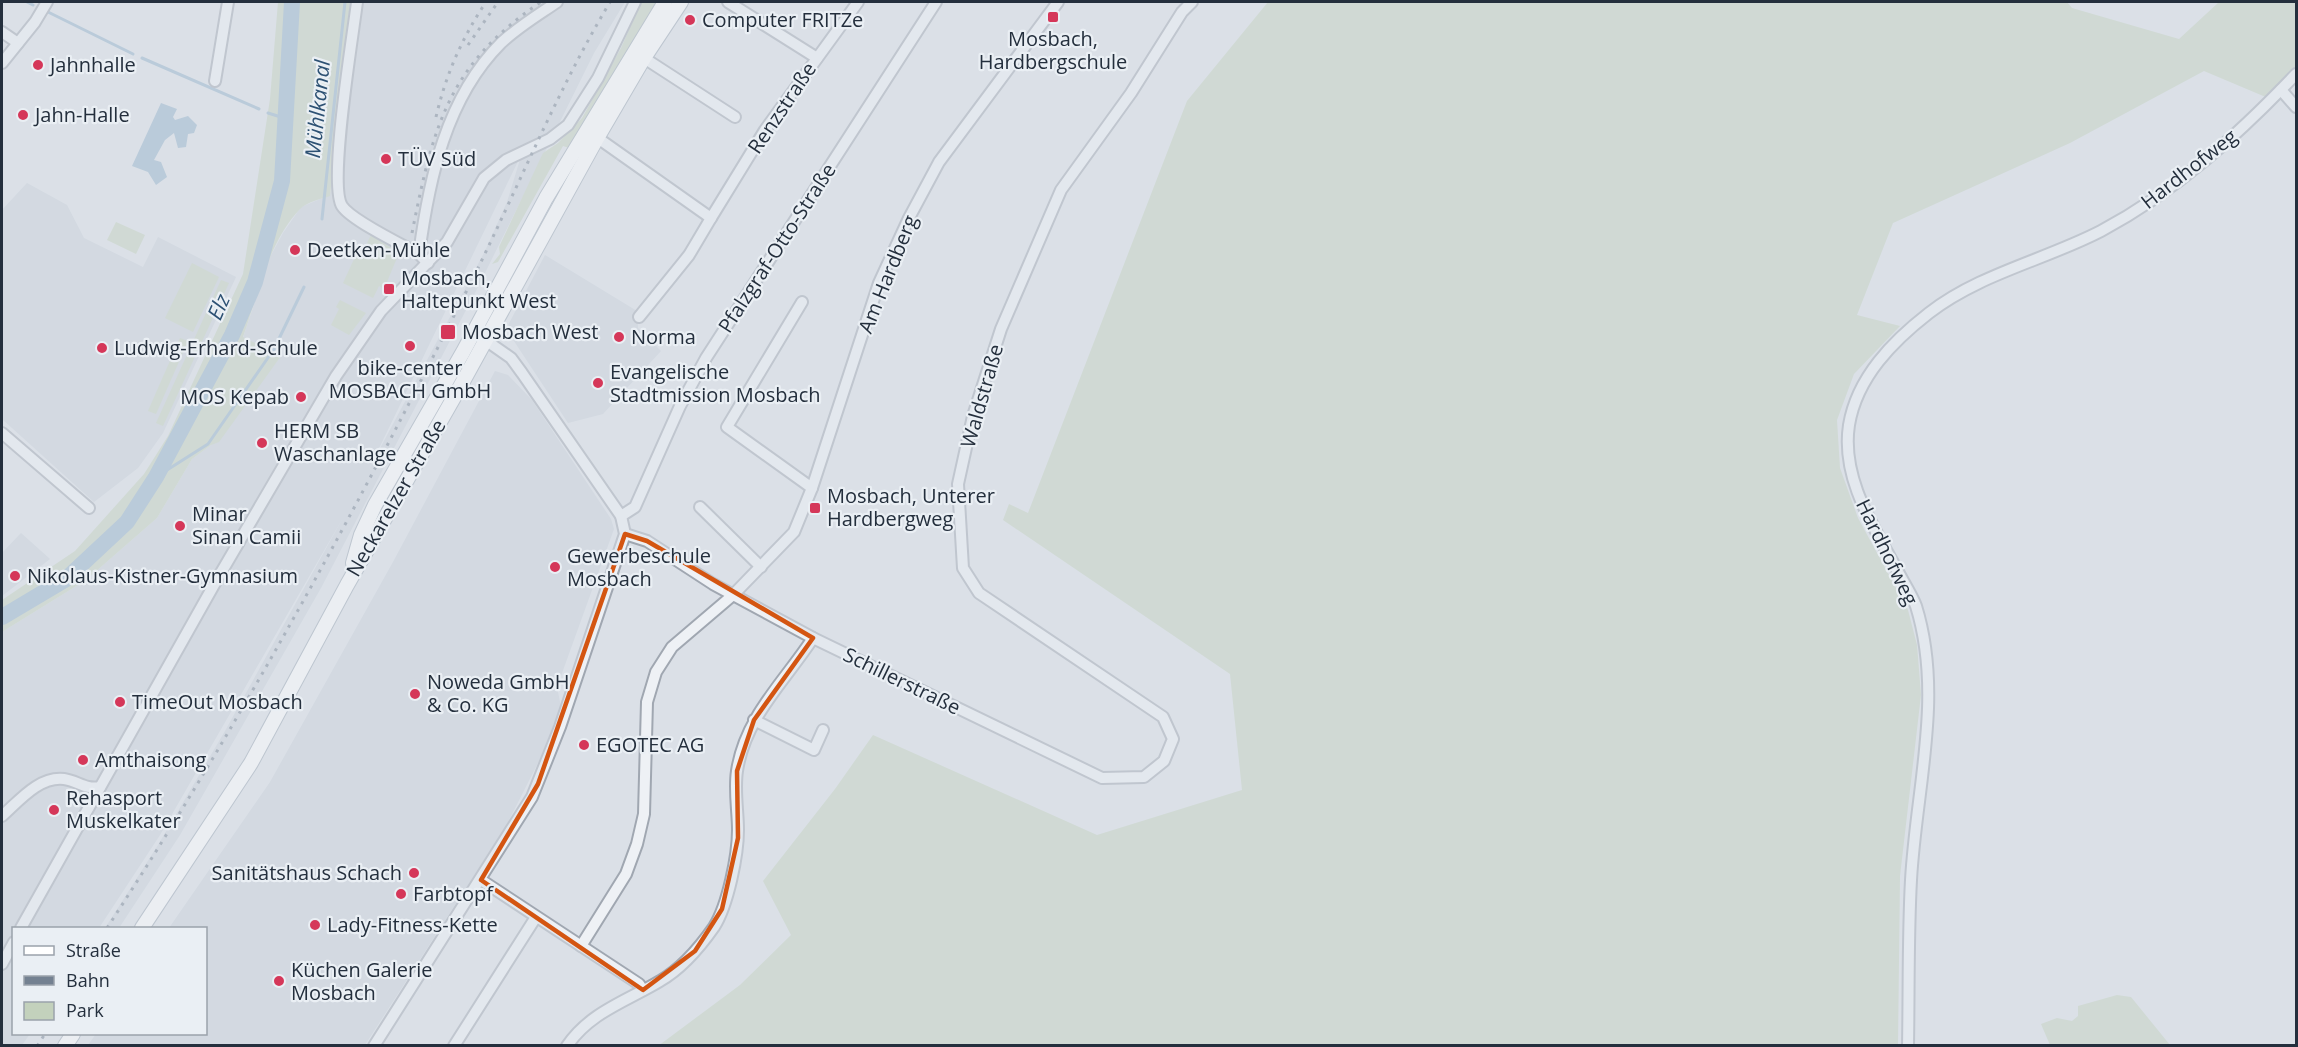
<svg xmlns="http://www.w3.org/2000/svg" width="2298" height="1047" viewBox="0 0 2298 1047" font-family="'Open Sans',sans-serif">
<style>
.built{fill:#c9d0d9;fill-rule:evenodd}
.green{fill:#c3d1bc}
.water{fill:#93b1c9}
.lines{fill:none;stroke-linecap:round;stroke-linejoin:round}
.stream{stroke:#93b1c9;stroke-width:3}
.river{stroke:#93b1c9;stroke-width:16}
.minor-casing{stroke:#a0a7b1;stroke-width:14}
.major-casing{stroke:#9aa6b3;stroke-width:16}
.minor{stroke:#eef1f5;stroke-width:10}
.major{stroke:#fff;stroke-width:14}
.rail{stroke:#748191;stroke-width:3;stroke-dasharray:3 6;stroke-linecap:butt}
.marked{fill:none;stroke:#d45511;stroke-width:4.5;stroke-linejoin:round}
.poi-dot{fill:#d53759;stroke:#eaeff4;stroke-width:2}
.labels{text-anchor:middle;stroke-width:4.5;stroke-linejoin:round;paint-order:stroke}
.poi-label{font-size:20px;fill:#242f3d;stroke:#eaeff4;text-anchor:start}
.street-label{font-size:20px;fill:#242f3d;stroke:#eaeff4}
.water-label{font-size:21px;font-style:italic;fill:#2d5173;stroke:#eaeff4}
</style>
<rect width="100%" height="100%" fill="#dbe0e7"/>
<g class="built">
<path d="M350,2H625L594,53L477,289L321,588L180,835L119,928H105L158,845L225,731L344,516L160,835L99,928H14V1034H30L22,1045L2,1046V632L86,580L157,518L192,459L211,445L281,356L243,338L268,261L283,233L301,207L330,195ZM522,153L507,202L485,251L368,471Z"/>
<polygon points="27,183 67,205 84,238 143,267 158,237 236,277 163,433 138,468 94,502 2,419 2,210"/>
<polygon points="545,255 637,311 638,328 661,351 603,414 568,423 506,329"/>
<polygon points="495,371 508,375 532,400 611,519 614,529 557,687 561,707 540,759 507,824 365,1045 88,1045 96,1034 206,1034 206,928 169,928 270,782 393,562"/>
<polygon points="21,533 50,559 2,596 2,553"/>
</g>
<g class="green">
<path d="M278,2H350L330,196C321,199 307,202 300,209C268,243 258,294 243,337L281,356L219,442L211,445L192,459L157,518L86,580L2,632V600L75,551L144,474L168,436L243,274L270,99Z"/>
<polygon points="641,2 659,2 569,148 563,146 498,262 492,264 500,254 499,247 543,153 558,143 582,118 621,48"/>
<polygon points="1268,2 2067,2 2072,8 2179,39 2219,2 2296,2 2296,67 2268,98 2204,71 2070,143 1893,223 1857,315 1900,326 1854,374 1837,420 1840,468 1858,518 1908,610 1917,645 1921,695 1900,876 1898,1045 658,1046 740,985 791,935 763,881 835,789 873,735 1097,835 1242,790 1230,674 1003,520 1009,504 1028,513 1187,101"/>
<polygon points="116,222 145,235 136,254 107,240"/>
<polygon points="371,235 399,253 384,289 379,286 373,298 343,283 355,257 359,259"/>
<polygon points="192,263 219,277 193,332 165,318"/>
<polygon points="221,280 229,283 163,426 156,423"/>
<polygon points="340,300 366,313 349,335 331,325 339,309 336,307"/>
<polygon points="180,338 188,341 156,414 148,411"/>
<polygon points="2117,995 2131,997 2170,1045 2050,1045 2041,1024 2057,1018 2072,1021 2078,1016 2078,1006"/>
</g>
<polygon class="water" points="161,103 177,109 173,117 175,120 188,116 197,125 194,133 188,134 186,147 178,148 174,133 165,140 154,160 161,162 167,177 156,185 148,172 132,166"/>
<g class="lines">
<g class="stream">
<polyline points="27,2 33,5"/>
<polyline points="48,12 133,54"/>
<polyline points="142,58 259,109"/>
<polyline points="268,113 284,118"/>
<polyline points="322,219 345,2"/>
<polyline points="156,477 208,444 274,349 304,287"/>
</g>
<polyline class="river" points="2,617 66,579 127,522 156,477 232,335 255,282 282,181 292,2"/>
<g class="minor-casing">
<g id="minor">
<path d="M357,2C353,35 328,184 342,206C351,220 402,245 419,254L428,263"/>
<polyline points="728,2 817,58"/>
<polyline points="2,32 18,43"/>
<polyline points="644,58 735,117"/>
<polyline points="2,63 35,22 47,2"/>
<polyline points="215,81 228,2"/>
<polyline points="2281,90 2296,107"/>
<polyline points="591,140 602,141 711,218 765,130 858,2"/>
<path d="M419,254C429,179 446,98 501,43C518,27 538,15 557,2"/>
<polyline points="802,302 727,427 812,488"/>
<polyline points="639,317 689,255 711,218"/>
<polyline points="2,433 89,508"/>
<polyline points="700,507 761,567"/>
<polyline points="621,516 635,507 680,406 706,358 936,2"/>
<polyline points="625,534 647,541 713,584 813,638 1102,778 1144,777 1164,761 1173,739 1163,717 979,593 963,568 958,484 973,416 1001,329 1061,190 1131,93 1182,12 1192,2"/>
<polyline points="754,720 814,750 823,730"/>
<path d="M2,816C19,801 39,776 64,779C78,781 85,790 100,787"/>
<polyline points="481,880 639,984 643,990"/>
<polyline points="21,928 215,583 336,376 381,311 447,242 484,178 506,160 550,139 568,125 598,78 635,2"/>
<polyline points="581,946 626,874 637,844 644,814 647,702 656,672 672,647 733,595 794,532 812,488 879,283 909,218 939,162 1058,2"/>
<polyline points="2,964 14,942"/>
<polyline points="374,1046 532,797 560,727 625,534 621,516 522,373 511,358 481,337"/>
<polyline points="454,1046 536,917"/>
<path d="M567,1046C590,1012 627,1001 660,981C681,969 700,947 714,927C728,905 738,855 738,830C738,811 734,790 737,771C745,717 785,681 813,638"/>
<path d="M1908,1046C1909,990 1908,935 1911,880C1916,788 1944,696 1916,606C1911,593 1902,580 1896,568C1872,524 1841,477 1849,425C1857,377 1893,341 1929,313C1979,274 2045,260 2101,231C2176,191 2238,135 2296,74"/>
</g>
</g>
<g class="major-casing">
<g id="major">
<polyline points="353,563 361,535 375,505 463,352 546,198 665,2"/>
<polyline points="142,928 251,763 347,585 461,385 596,140 644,58 681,2"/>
<polyline points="65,1046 73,1034"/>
</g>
</g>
<use href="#minor" class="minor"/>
<use href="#major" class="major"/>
<g class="rail">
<polyline points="468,45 498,2"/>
<path d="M436,117C446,74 462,38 486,2"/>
<path d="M412,233C433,128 447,65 541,2"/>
<path d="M107,928C239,726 355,512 464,296C514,198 554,96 610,2"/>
<polyline points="37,1046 45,1034"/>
</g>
</g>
<path d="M0 0H2298V1047H0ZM625,534L647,541L813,638L754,720L737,771L738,838L722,909L695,951L643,990L481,880L538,784Z" fill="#dbe0e7" fill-opacity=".55" fill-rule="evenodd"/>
<path class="marked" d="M625,534L647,541L813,638L754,720L737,771L738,838L722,909L695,951L643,990L481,880L538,784Z"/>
<g class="poi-dot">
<rect x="1047" y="11" width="12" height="12" rx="3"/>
<circle cx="690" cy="20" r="6"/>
<circle cx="38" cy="65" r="6"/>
<circle cx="23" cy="115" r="6"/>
<circle cx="386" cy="159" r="6"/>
<circle cx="295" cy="250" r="6"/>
<rect x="383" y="283" width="12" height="12" rx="3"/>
<rect x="440" y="324" width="16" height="16" rx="3"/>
<circle cx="619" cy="337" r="6"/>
<circle cx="410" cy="346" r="6"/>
<circle cx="102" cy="348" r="6"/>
<circle cx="598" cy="383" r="6"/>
<circle cx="301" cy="397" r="6"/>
<circle cx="262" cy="443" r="6"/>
<rect x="809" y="502" width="12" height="12" rx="3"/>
<circle cx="180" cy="526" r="6"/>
<circle cx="555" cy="567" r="6"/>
<circle cx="15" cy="576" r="6"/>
<circle cx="415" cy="694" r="6"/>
<circle cx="120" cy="702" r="6"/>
<circle cx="584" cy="745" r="6"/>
<circle cx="83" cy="760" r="6"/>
<circle cx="54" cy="810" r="6"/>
<circle cx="414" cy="873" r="6"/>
<circle cx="401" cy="894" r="6"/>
<circle cx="315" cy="925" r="6"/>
<circle cx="279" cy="981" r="6"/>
</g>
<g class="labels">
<g class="poi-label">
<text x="702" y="27">Computer FRITZe</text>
<text x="1053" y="46" text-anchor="middle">Mosbach,<tspan x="1053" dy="23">Hardbergschule</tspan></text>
<text x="50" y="72">Jahnhalle</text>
<text x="35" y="122">Jahn-Halle</text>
<text x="398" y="166">TÜV Süd</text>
<text x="307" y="257">Deetken-Mühle</text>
<text x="401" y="285">Mosbach,<tspan x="401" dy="23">Haltepunkt West</tspan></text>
<text x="462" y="339">Mosbach West</text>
<text x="631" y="344">Norma</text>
<text x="114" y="355">Ludwig-Erhard-Schule</text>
<text x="410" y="375" text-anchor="middle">bike-center<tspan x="410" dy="23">MOSBACH GmbH</tspan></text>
<text x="610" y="379">Evangelische<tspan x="610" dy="23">Stadtmission Mosbach</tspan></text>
<text x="289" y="404" text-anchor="end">MOS Kepab</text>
<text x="274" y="438">HERM SB<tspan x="274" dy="23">Waschanlage</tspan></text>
<text x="827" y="503">Mosbach, Unterer<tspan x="827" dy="23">Hardbergweg</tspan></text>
<text x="192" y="521">Minar<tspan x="192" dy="23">Sinan Camii</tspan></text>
<text x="567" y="563">Gewerbeschule<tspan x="567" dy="23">Mosbach</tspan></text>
<text x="27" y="583">Nikolaus-Kistner-Gymnasium</text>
<text x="427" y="689">Noweda GmbH<tspan x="427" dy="23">&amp; Co. KG</tspan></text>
<text x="132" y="709">TimeOut Mosbach</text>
<text x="596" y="752">EGOTEC AG</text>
<text x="95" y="767">Amthaisong</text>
<text x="66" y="805">Rehasport<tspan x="66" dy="23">Muskelkater</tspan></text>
<text x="402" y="880" text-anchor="end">Sanitätshaus Schach</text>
<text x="413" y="901">Farbtopf</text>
<text x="327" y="932">Lady-Fitness-Kette</text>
<text x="291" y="977">Küchen Galerie<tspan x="291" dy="23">Mosbach</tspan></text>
</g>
<g class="street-label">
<text transform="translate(782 108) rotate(-56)" y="7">Renzstraße</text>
<text transform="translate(2189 169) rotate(-38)" y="7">Hardhofweg</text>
<text transform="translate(777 248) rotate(-57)" y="7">Pfalzgraf-Otto-Straße</text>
<text transform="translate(888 274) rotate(-68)" y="7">Am Hardberg</text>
<text transform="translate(982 396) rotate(-74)" y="7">Waldstraße</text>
<text transform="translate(396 498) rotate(-60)" y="7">Neckarelzer Straße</text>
<text transform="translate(1887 552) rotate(64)" y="7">Hardhofweg</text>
<text transform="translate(902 681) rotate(26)" y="7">Schillerstraße</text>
</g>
<g class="water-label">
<text transform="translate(318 109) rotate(-84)" y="7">Mühlkanal</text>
<text transform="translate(219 307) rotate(-66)" y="7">Elz</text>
</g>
</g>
<rect width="2298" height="1047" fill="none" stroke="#242f3d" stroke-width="6"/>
<rect x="12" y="927" width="195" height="108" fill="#eaeff4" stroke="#9ba2ab" stroke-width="1.5"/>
<rect x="24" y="946" width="30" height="9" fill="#ffffff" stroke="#9ba2ab" stroke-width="1.5"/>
<text x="66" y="957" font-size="18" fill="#242f3d">Straße</text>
<rect x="24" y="976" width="30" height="9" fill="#748191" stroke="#9ba2ab" stroke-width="1.5"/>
<text x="66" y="987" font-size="18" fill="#242f3d">Bahn</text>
<rect x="24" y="1002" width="30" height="18" fill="#c3d1bc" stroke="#9ba2ab" stroke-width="1.5"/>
<text x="66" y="1017" font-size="18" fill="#242f3d">Park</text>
</svg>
